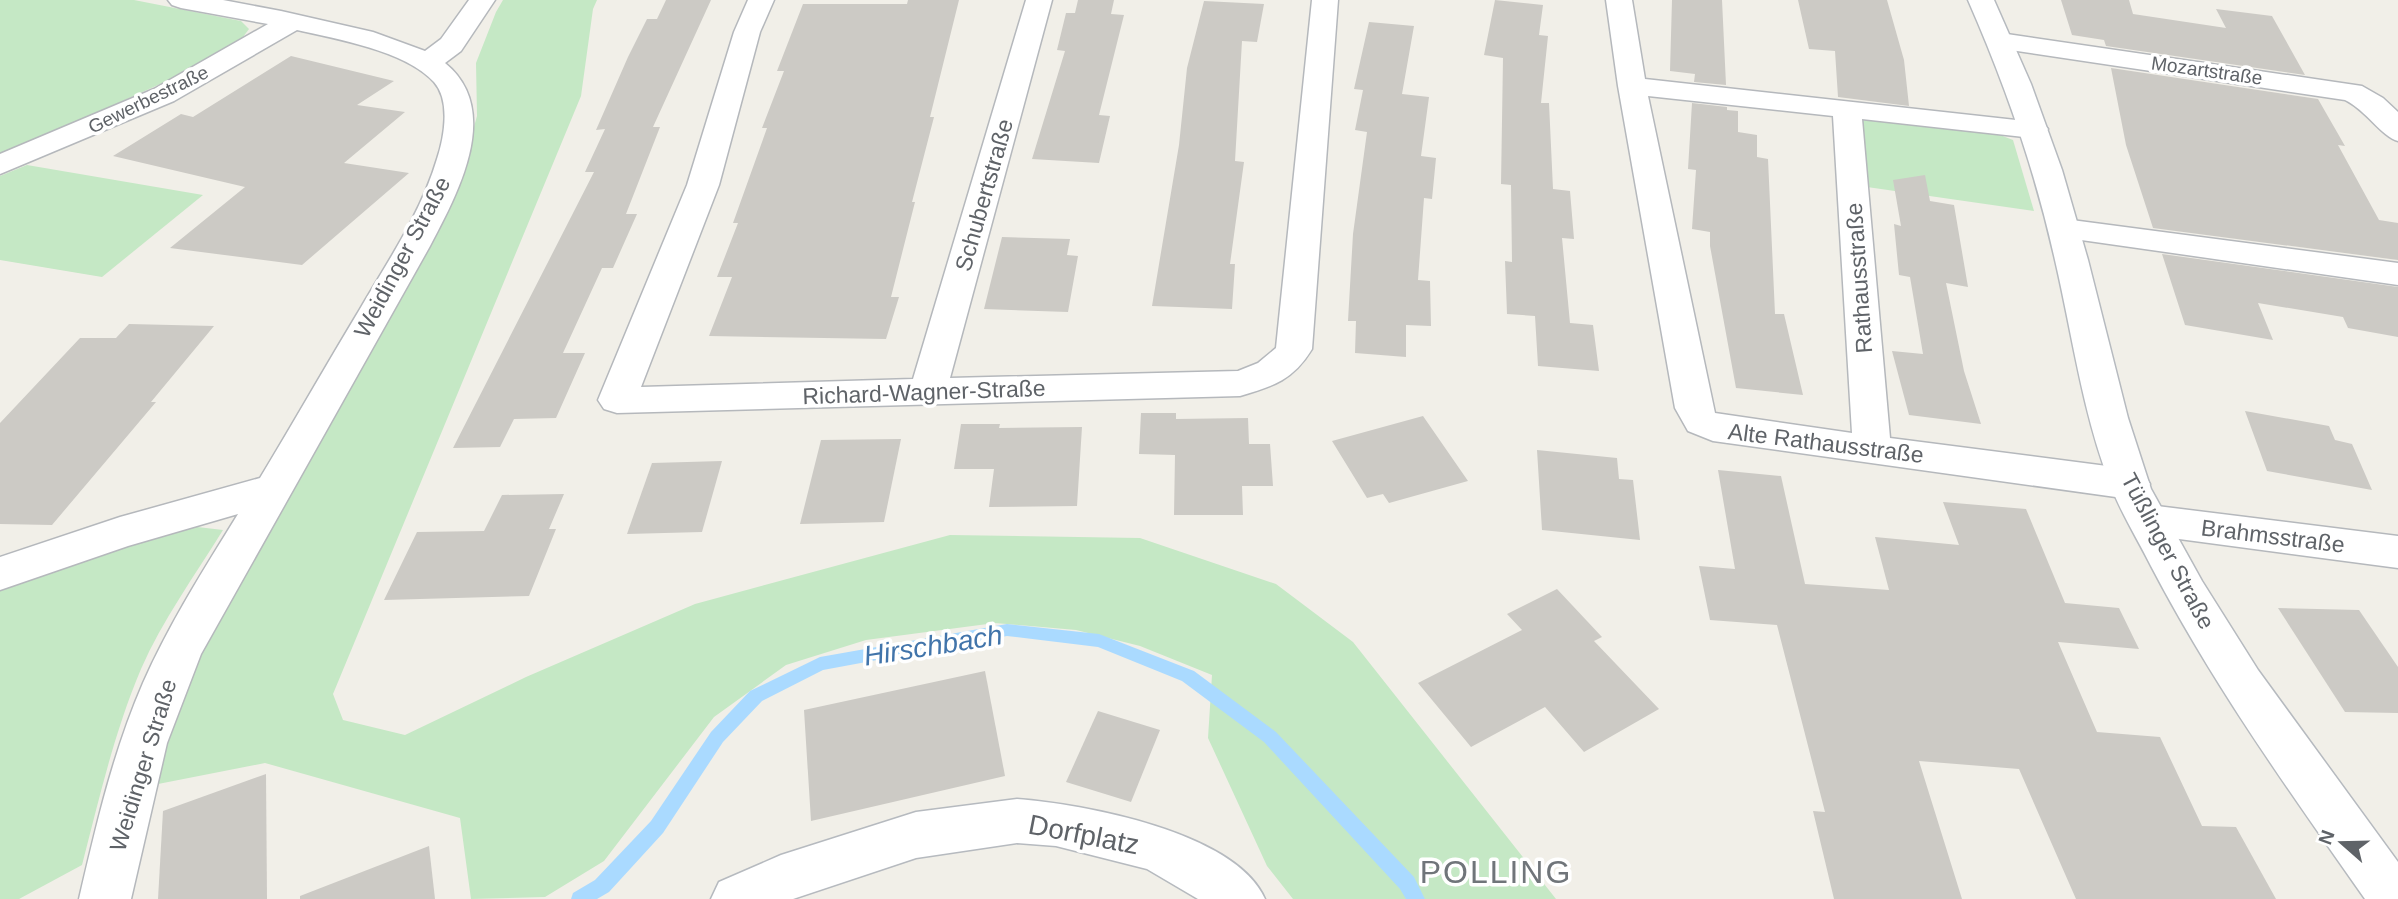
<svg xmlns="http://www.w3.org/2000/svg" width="2398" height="899" viewBox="0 0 2398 899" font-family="Helvetica,sans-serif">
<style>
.green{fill:#c5e8c5}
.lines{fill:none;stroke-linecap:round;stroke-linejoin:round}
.stream{fill:#aadaff;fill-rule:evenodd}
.building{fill:#cccac5}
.street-casing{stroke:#b5b8bc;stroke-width:3}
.secondary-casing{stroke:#b6babf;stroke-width:3}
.street{fill:#fff;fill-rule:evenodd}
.secondary{fill:#fff;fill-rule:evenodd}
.labels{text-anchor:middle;stroke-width:7;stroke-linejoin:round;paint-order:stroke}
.far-street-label{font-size:19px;fill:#5f6368;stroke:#fff}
.street-label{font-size:23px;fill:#5f6368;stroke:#fff}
.near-water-label{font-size:28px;font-style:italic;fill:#4174aa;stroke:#fff}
.near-street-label{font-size:28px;fill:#5f6368;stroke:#fff}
.near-quarter-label{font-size:32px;letter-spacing:2px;fill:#70757a;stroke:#fff}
</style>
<rect width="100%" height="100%" fill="#f1efe8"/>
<g class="green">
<polygon points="0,0 134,0 241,21 249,29 240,41 187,72 0,156"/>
<polygon points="503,0 597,0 593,9 581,96 333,694 343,720 405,735 526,677 695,604 950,535 1140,538 1276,584 1353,642 1556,899 1293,899 1267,866 1208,738 1212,675 1140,646 1076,630 995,623 866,640 786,665 714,717 604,861 545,897 471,899 460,818 265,763 153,785 177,689 468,148 477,116 476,63 496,12"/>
<polygon points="1865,120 2000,135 2013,140 2034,211 1867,187 1858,123"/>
<polygon points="27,165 203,195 102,277 0,260 0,176"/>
<path d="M189,526L223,530C195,575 162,621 141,669C114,733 99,799 82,865L19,899H0V582Z"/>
</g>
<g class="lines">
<polygon class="stream" points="1007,624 1099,634 1194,671 1276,732 1414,877 1425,899 1406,899 1400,889 1264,742 1182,681 1098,647 1007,636 823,670 762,701 723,742 663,833 609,892 597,899 571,899 573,893 595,880 651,821 711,732 750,691 820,657"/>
</g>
<g class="building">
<polygon points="666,0 711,0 653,127 660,127 626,214 637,214 613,268 602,268 563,353 585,353 556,418 514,419 500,447 453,448 594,172 585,172 605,129 596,130 628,57 647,19 657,19"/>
<polygon points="908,0 959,0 930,117 934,117 912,202 915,202 891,297 899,297 886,339 709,336 732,277 717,277 738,223 733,223 767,128 762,128 784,71 777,71 803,4 907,4"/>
<polygon points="1078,0 1114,0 1111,14 1124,15 1099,115 1110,116 1099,163 1032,159 1065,51 1057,50 1066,13 1075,13"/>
<polygon points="1495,0 1543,5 1539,35 1548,36 1541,103 1549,103 1553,189 1570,191 1574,239 1562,238 1570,323 1593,325 1599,371 1538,366 1535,316 1507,314 1505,261 1512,262 1511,185 1501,184 1503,58 1484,55"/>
<polygon points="1672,0 1722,0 1726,85 1694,82 1695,74 1670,71"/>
<polygon points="1798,0 1887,0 1904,60 1909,106 1838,97 1835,51 1809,49"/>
<polygon points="2061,0 2129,0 2133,14 2226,28 2216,9 2272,16 2305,75 2106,46 2104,40 2072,35"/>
<polygon points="1204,1 1264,4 1257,42 1242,41 1235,161 1244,162 1230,264 1235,264 1232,309 1152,306 1179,145 1187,68"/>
<polygon points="1369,22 1414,26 1402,94 1429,97 1421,156 1436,158 1432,199 1424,198 1418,280 1430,281 1431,326 1406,325 1406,357 1355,353 1356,321 1348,321 1353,234 1367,132 1355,130 1363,90 1354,89"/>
<polygon points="291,56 394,81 357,105 405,112 344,163 409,173 302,265 170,248 245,187 113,156 181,114 193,117"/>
<polygon points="2111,68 2318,99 2345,146 2338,145 2379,220 2398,223 2398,260 2153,228 2126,145"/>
<polygon points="1692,103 1727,107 1727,110 1738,111 1738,132 1757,135 1757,157 1768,159 1775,314 1784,314 1803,395 1736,388 1710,246 1710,232 1692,229 1696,170 1688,169"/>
<polygon points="1925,175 1930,201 1954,205 1968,287 1946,283 1964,371 1981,424 1909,415 1892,351 1923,354 1910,277 1899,275 1894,224 1901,226 1893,180"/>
<polygon points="1002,237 1070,239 1067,255 1078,256 1068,312 984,309"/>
<polygon points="2162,254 2398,287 2398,337 2348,328 2343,317 2258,303 2273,340 2185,325"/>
<polygon points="129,324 214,326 151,402 156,402 52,525 0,524 0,423 80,338 116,338"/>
<polygon points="2245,411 2329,426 2335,440 2352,444 2372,490 2267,471"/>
<polygon points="1141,413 1176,413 1176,419 1248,418 1249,444 1270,444 1273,486 1242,486 1243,515 1174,515 1175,455 1139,454"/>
<polygon points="1423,416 1468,481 1389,503 1383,494 1367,498 1332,441"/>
<polygon points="961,424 1000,424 999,428 1082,427 1077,506 989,507 994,469 954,469"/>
<polygon points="901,439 884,522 800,524 821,440"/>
<polygon points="1537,450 1617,458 1619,479 1633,480 1640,540 1542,530"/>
<polygon points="722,461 702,532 627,534 652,463"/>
<polygon points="1718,470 1781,476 1805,584 1889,590 1875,537 1959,545 1943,502 2026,509 2065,603 2119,608 2139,649 2058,642 2097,732 2160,737 2202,826 2236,827 2276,899 2076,899 2019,769 1919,761 1962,899 1834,899 1813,811 1825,812 1777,625 1710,620 1699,566 1735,569"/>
<polygon points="564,494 549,529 556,529 529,596 384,600 417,532 484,531 502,495"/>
<polygon points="1557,589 1602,637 1594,641 1659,709 1584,752 1545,707 1471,747 1418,683 1522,630 1507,614"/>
<polygon points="2278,608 2359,610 2398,667 2398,713 2345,712"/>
<polygon points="985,671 1005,776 811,821 804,710"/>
<polygon points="1098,711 1160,730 1131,802 1066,782"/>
<polygon points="266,774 267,899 158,899 163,811"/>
<polygon points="429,846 435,899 300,899 300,896"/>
</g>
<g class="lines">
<g class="street-casing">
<g id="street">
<path d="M168,0H223L281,11L373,32L425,51L441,39L469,0H495L461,51L445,63C503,110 458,193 430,246L201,654L167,743L131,899H79C96,826 113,752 143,683C169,624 204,569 238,514L128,546L0,590V557L120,517L260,478C294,422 326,365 360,309C388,261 421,213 437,159C444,138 451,101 434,82C406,51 337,39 297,30L174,101L0,174V154L154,89L268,24L181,8L172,5Z"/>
<path d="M748,0H774L760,32L719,185L641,387L913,379L1026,0H1052L950,378L1238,371L1258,363L1276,348L1312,0H1338L1312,349C1293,380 1274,386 1240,396L617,413L604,409L598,400L687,185L734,32Z"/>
<path d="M1606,0H1632L1645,79L2043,123L2048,129L2043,135L2033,138L1862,119L1890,438L2130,469L2144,474L2150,484L2144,494L2130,499L1713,441L1688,431L1675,408L1618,86ZM1648,96L1833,116L1852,433L1715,413Z"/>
<path d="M2000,33L2362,86L2383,98L2398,112V141C2382,137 2366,110 2345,100L1990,47L1987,41L1990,35Z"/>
<polygon points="2064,219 2398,263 2398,285 2053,236 2048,229 2053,222"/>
<polygon points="2149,505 2398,536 2398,568 2149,535 2135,531 2129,520 2135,509"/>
</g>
</g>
<g class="secondary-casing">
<g id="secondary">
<path d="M1968,0H1994L2031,84L2062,170L2088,260L2128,418L2151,489L2202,581L2258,670L2398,862V899H2365C2289,791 2212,683 2151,566C2137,538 2119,510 2109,481C2082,410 2072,333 2055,260C2035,170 2005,84 1968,0Z"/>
<path d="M1017,799C1083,804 1236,832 1265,899H1198L1147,869L1056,846L1017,843L916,858L793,899H711L719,882L781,855L916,812Z"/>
</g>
</g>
<use href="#street" class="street"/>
<use href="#secondary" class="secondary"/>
</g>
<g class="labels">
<g class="far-street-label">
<text transform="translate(2207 70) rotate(8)" y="7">Mozartstraße</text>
<text transform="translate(148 99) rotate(-26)" y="7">Gewerbestraße</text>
</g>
<g class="street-label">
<text transform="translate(984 195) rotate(-74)" y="8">Schubertstraße</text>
<text transform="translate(402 257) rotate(-62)" y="8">Weidinger Straße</text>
<text transform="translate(1859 278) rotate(-94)" y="8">Rathausstraße</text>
<text transform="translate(924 392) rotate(-2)" y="8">Richard-Wagner-Straße</text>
<text transform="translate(1826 443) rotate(7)" y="8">Alte Rathausstraße</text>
<text transform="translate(2273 536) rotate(7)" y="8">Brahmsstraße</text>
<text transform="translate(2168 551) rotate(62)" y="8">Tüßlinger Straße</text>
<text transform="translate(143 765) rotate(-73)" y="8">Weidinger Straße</text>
</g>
<g class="near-water-label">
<text transform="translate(933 645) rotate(-9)" y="10">Hirschbach</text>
</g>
<g class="near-street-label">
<text transform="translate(1084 834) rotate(11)" y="10">Dorfplatz</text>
</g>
<g class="near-quarter-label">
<text x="1496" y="883">POLLING</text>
</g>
</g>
<g transform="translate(2342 843) rotate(290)" stroke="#ffffff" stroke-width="5" paint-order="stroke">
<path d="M0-5L12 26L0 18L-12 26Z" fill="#5f6368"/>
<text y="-10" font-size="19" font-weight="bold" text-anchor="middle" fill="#5f6368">N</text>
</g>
</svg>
